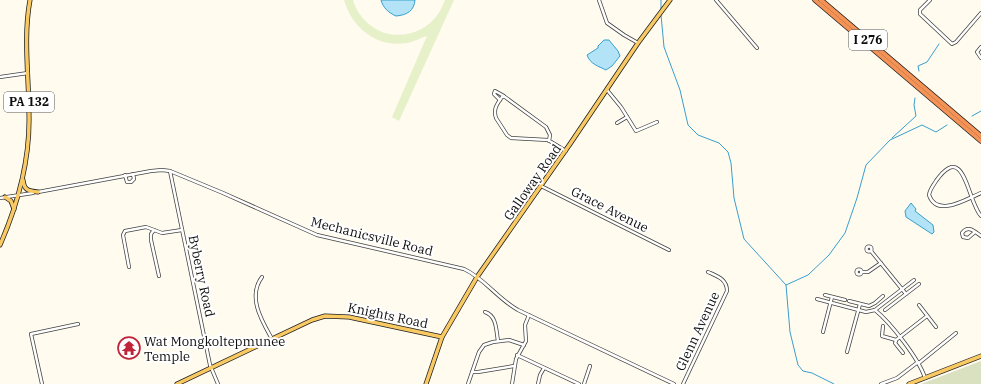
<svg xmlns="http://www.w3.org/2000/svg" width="981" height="384" viewBox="0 0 981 384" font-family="'IBM Plex Serif',serif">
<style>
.cemetery{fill:#d9e1c0}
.pitch{fill:#e6f1ca}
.water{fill:#b3e3f7;stroke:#399fce}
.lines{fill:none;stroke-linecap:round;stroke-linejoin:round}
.stream{stroke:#399fce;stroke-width:1}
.minor-casing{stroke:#414141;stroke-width:4}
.major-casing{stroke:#1f1f1f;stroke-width:5}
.highway-casing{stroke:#1f1f1f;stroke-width:5.5}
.minor{stroke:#fff;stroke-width:2.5}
.major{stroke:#f9c964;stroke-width:3.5}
.highway{stroke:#f59256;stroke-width:4}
.labels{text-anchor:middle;stroke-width:4;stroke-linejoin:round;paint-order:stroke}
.shield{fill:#fff;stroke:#565656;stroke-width:1}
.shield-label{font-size:12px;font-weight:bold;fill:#0e0e0e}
.street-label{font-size:13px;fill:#0e0e0e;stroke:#fff}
.poi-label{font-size:13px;fill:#0e0e0e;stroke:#fff;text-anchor:start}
</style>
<rect width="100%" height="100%" fill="#fffbef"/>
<polygon class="cemetery" points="981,361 981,384 921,384"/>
<path class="pitch" d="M344,0H353C356,10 362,19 370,25C391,42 423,36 438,14C441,10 443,5 445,0H454L399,121L392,117L427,36C420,38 414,42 407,43C377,48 352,28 344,0Z"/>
<g class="water">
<path d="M381,0H415C414,11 407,15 396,16C389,13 383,8 381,0Z"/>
<path d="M604,40H609L618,51L620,56L612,66L606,70C598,66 590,64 587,55L598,48V46Z"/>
<polygon points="911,203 916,209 915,211 933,225 934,232 932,234 906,217 905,211"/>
</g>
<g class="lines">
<g class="stream">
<polyline points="661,0 661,9"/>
<polyline points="661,15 664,47 680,90 688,125 698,135 719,143 728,152 731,163 734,198 744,239 786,285 790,332 798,365 803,371 812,373 834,384"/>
<polyline points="919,71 918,66 927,62 939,44"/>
<polyline points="972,116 981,111"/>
<polyline points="892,138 916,116 914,105 915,98"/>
<polyline points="786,285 808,275 829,255 845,233 857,198 866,165 890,140 922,125 936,132 947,125"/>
</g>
<g class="minor-casing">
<g id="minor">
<polyline points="599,0 607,23 624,35 638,43"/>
<polyline points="716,0 757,48"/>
<polyline points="930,0 920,10 920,14 952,44 956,42 981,13"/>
<polyline points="981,47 977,52 981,58"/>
<polyline points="0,77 28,73"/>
<polyline points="607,90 621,107 636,131 657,122"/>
<polyline points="500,100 494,94 495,91 504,96"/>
<polyline points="617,123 627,117"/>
<path d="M549,141L550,135L546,127L505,97H502C497,104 493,109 496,118L507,135L511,138L548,140L566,151"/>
<polyline points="170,171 210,365 218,384"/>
<polyline points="125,175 127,182 131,182 134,179 133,174"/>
<polyline points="541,186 669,250"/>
<path d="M38,192L151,171L162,170L170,171L223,193L317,235L464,269C484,278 498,299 518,310L674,384"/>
<path d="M981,193C966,199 937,218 929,195C930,189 933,186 936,181C965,140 967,201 981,216"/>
<polyline points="0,198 33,193"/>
<polyline points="154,230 151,234 151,240 159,276"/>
<path d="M975,232L968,238L963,237L962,233C968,225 974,231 981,236"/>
<circle cx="869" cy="249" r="2.5"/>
<polyline points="871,251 906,294"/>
<polyline points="129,267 123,235 125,231 146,227 162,233 182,230"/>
<circle cx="859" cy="272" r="2.5"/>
<polyline points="861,272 868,272 881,263"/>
<path d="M262,277C247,297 262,321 272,339"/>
<polyline points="825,295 845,300"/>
<path d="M817,299L866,312L875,310C891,323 919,359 925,378"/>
<polyline points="849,301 869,306 875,303 883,296"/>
<polyline points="919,305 936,327"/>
<polyline points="875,310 914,280"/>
<polyline points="885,310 919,284"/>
<path d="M485,312C497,316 496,330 498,341"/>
<polyline points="883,326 882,336 896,340 927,316"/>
<polyline points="823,332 832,297"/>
<polyline points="896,341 895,343 903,353"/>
<polyline points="847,352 860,304"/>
<polyline points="517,355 579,384"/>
<polyline points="919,363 956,333"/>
<polyline points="472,372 478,372 514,366"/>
<polyline points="42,384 31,334 78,324"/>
<polyline points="468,384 479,352 484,345 493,342 509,340 524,345"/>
<polyline points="512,384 516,359 526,341 525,325 529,315"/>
<polyline points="538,384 540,375 544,368"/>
<polyline points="584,384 590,366"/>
<path d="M683,384L727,291C727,279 717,276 708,272"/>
<polyline points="881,384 897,378 918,362"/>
</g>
</g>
<g class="major-casing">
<g id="major">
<path d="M23,180C24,190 28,191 38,192"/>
<polyline points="5,197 11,201 14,209"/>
<path d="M0,245C18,204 30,160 29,115C29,77 23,38 30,0"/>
<polyline points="177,384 312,320 325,316 349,317 442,337"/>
<polyline points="426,384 442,337 477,277 570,144 638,43 670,0"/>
<polyline points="909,384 981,356"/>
</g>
</g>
<g class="highway-casing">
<g id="highway">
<polyline points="815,0 981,141"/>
<polyline points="821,0 981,136"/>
</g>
</g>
<use href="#minor" class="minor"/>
<use href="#major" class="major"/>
<use href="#highway" class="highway"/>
</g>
<defs>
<g id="temple-ring" transform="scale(1.15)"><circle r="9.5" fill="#fff" stroke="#bf2438" stroke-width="1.5"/><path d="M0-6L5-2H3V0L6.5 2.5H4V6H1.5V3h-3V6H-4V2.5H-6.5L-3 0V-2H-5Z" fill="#bf2438"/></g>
</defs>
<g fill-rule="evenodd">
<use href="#temple-ring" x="129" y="348"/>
</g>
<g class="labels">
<g class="shield">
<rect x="849" y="30" width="38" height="20" rx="3"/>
<rect x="4" y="92" width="50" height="20" rx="3"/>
</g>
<g class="shield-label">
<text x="868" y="44">I 276</text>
<text x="29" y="106">PA 132</text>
</g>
<g class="street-label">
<text transform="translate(532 182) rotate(-55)" y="5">Galloway Road</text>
<text transform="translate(610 209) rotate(27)" y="5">Grace Avenue</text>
<text transform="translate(372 236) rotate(14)" y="5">Mechanicsville Road</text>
<text transform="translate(202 276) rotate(78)" y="5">Byberry Road</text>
<text transform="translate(388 315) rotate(12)" y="5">Knights Road</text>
<text transform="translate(697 331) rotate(-65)" y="5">Glenn Avenue</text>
</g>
<g class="poi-label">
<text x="144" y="346">Wat Mongkoltepmunee<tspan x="144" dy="15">Temple</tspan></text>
</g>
</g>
</svg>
